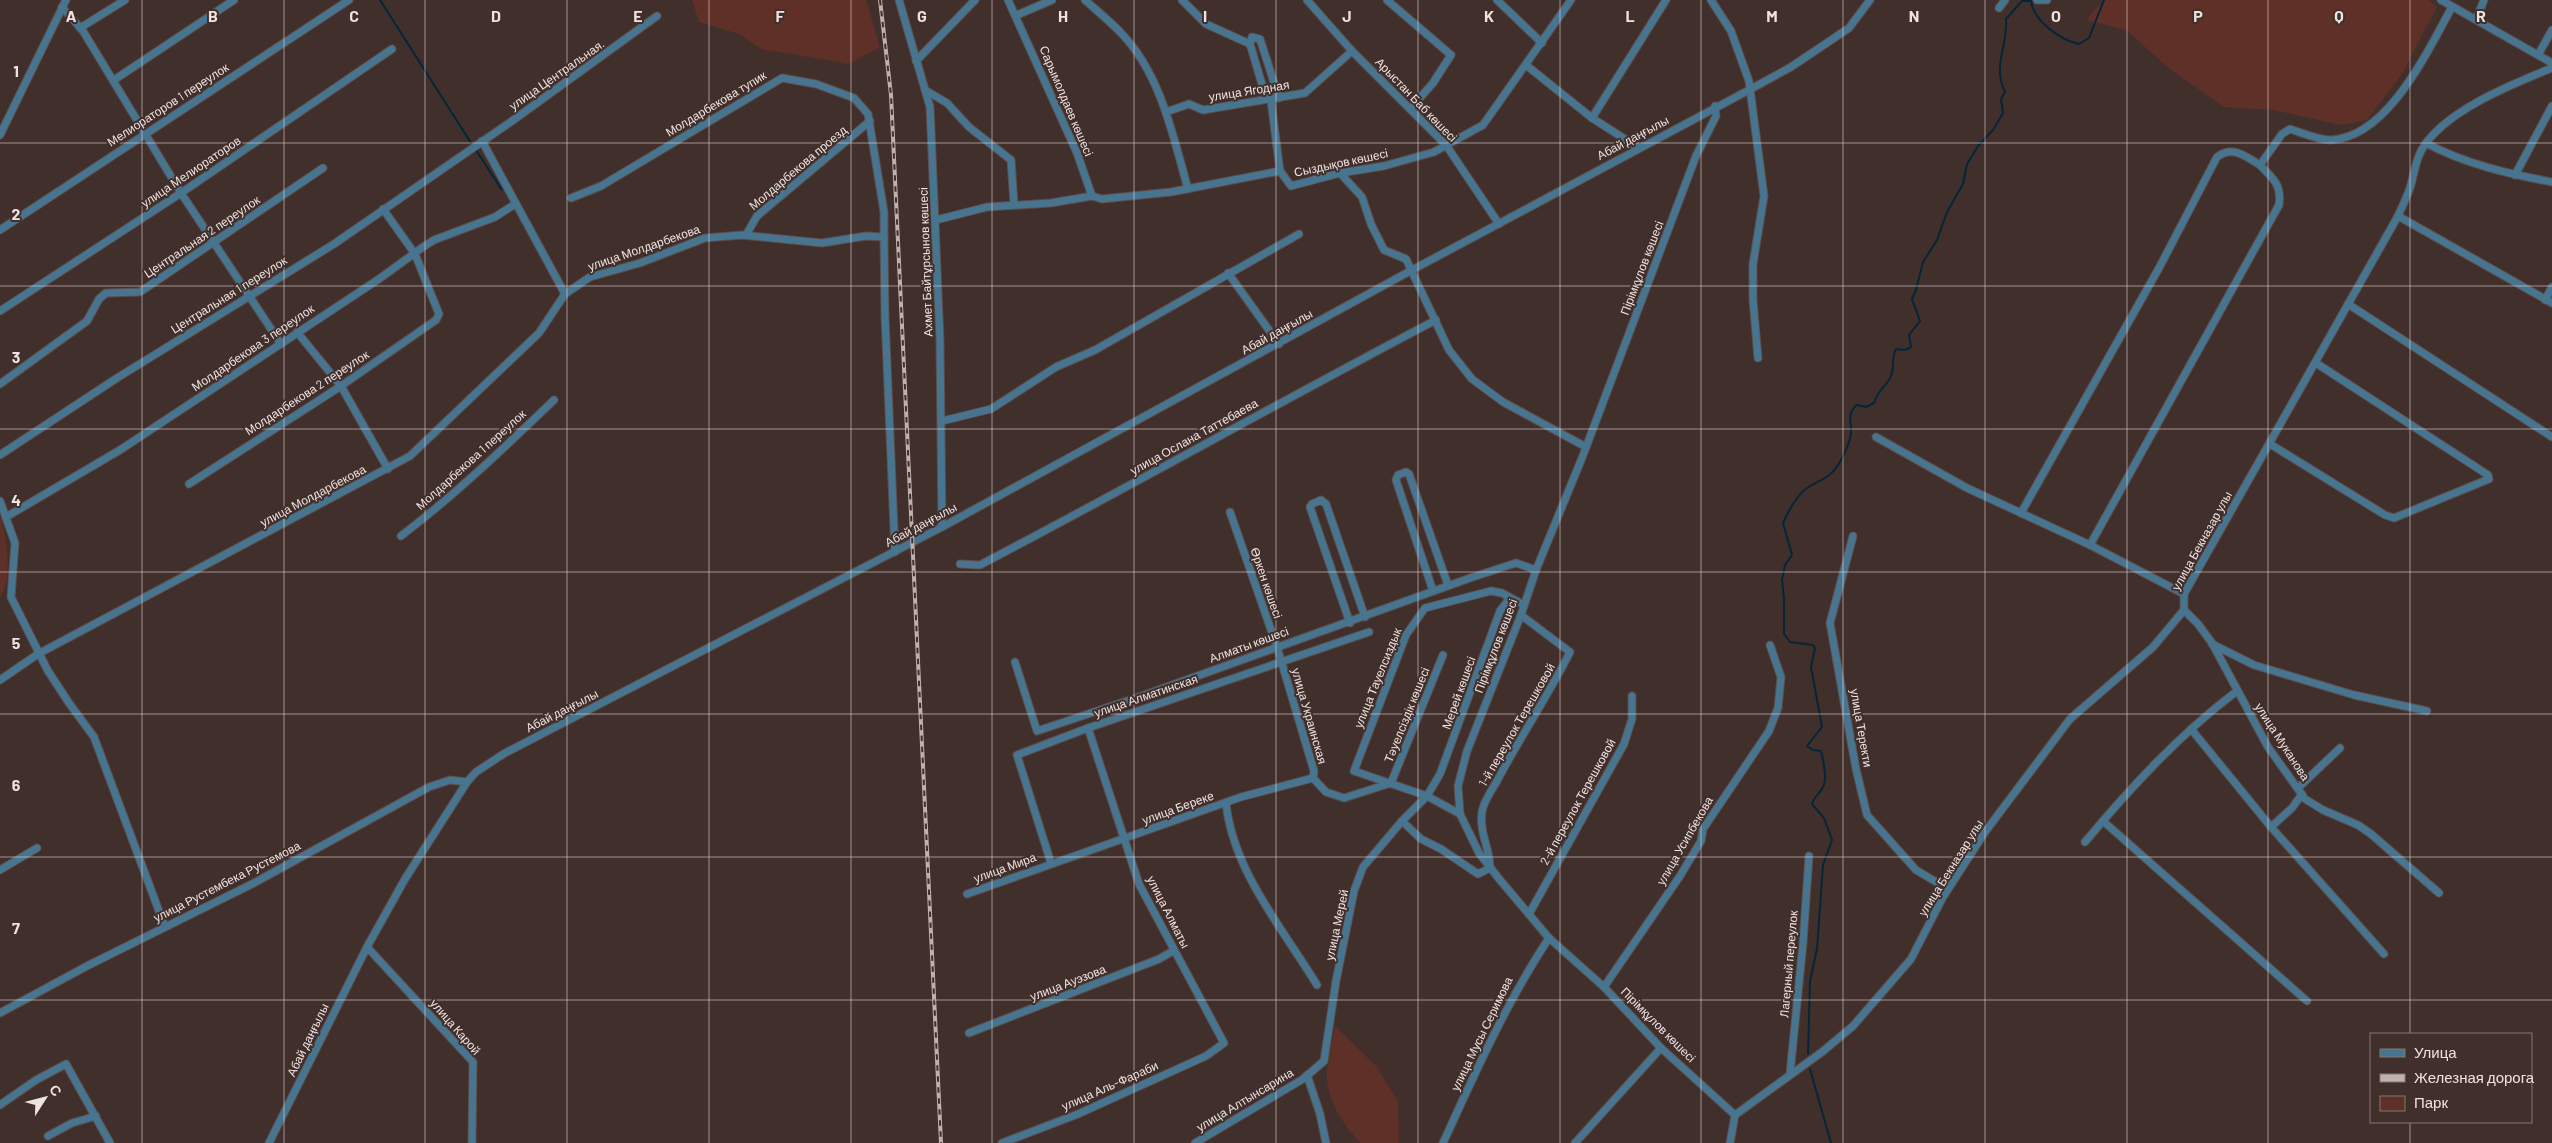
<svg xmlns="http://www.w3.org/2000/svg" width="2552" height="1143" viewBox="0 0 2552 1143" font-family="Barlow,sans-serif">
<style>
.green{fill:#5f3028}
.lines{fill:none;stroke-linecap:round;stroke-linejoin:round}
.stream{stroke:#032638;stroke-width:2}
.minor-casing{stroke:#5d4c49;stroke-width:9}
.minor{stroke:#477590;stroke-width:7}
.rail-casing{stroke:#bfb1af;stroke-width:4}
.rail{stroke:#412f2c;stroke-width:2;stroke-dasharray:5.5;stroke-linecap:butt}
.grid{fill:none;stroke:#efe3e1;stroke-width:1;stroke-opacity:0.55}
.labels{text-anchor:middle;stroke-width:4;stroke-linejoin:round;paint-order:stroke}
.street-label{font-size:12px;fill:#efe3e1;stroke:#412f2c}
.grid-label{font-size:16px;text-anchor:middle;font-weight:bold;fill:#efe3e1;stroke:#412f2c;stroke-width:4;stroke-linejoin:round;paint-order:stroke}
</style>
<rect width="100%" height="100%" fill="#412f2c"/>
<g class="green">
<polygon points="692,0 866,0 880,47 849,64 761,49 739,34 699,22"/>
<polygon points="2104,0 2428,0 2437,7 2402,74 2367,120 2340,125 2274,110 2224,107 2170,69 2126,30 2086,20"/>
<path d="M0,516C7,536 13,581 0,597Z"/>
<path d="M1335,1026L1376,1066L1398,1101L1399,1143H1361C1345,1127 1329,1104 1327,1080C1326,1063 1333,1043 1335,1026Z"/>
</g>
<g class="lines">
<g class="stream">
<polyline points="380,0 473,146"/>
<polyline points="476,150 502,190"/>
<path d="M1808,1054L1810,981L1817,949L1823,865L1832,840L1824,818L1812,804C1814,796 1820,794 1823,787C1828,779 1823,760 1821,751L1813,750L1807,746L1822,727L1811,667L1815,648L1813,645L1790,642L1784,634V598L1782,580L1785,565L1792,555L1783,523C1788,512 1797,495 1807,488C1822,478 1830,479 1840,462C1845,453 1850,443 1851,433C1852,422 1846,414 1857,405L1866,407L1874,403C1879,388 1887,386 1891,376C1895,366 1891,358 1896,349L1905,350L1911,347L1909,335L1920,321L1912,299L1916,290L1923,262L1937,240L1947,212L1963,184L1967,164L1978,146L1993,130L2003,113L2001,99L2005,92C1992,64 2008,48 2006,19L2022,1H2031C2034,22 2061,40 2079,44L2089,38L2104,0"/>
<polyline points="1810,1069 1831,1143"/>
</g>
<g class="minor-casing">
<g id="minor">
<polyline points="899,0 930,107 940,340 942,527"/>
<polyline points="1008,0 1077,153 1092,196"/>
<path d="M1085,0C1097,11 1111,22 1122,34C1161,75 1173,136 1188,189"/>
<polyline points="1182,0 1206,24 1250,44"/>
<polyline points="1307,0 1352,51 1446,145 1499,224"/>
<polyline points="1387,0 1451,55 1433,83 1411,108"/>
<polyline points="1497,0 1542,43"/>
<polyline points="1711,0 1731,31 1749,81 1764,196 1753,264 1753,300 1758,358"/>
<polyline points="2037,0 2047,0"/>
<polyline points="2441,0 2552,63"/>
<polyline points="62,7 83,31 181,193 281,344"/>
<polyline points="1999,8 2005,0"/>
<polyline points="1017,15 1052,0"/>
<polyline points="2476,20 2484,0"/>
<polyline points="80,28 125,0"/>
<polyline points="2538,55 2552,30"/>
<polyline points="916,61 975,0"/>
<polyline points="1526,65 1592,118 1639,148"/>
<polyline points="114,80 234,0"/>
<polyline points="925,90 947,103 969,127 1011,160 1014,204"/>
<polyline points="1279,98 1260,39 1252,37 1250,44 1264,91 1271,101 1280,171"/>
<polyline points="1715,106 1716,116 1696,156 1582,458 1536,570 1521,615 1467,751 1458,786 1460,814 1479,853 1500,880 1549,938 1604,987 1661,1048 1735,1115"/>
<polyline points="1166,112 1189,104 1203,110 1305,93 1352,51"/>
<polyline points="1592,118 1666,0"/>
<polyline points="0,135 66,0"/>
<polyline points="482,141 565,294"/>
<path d="M2426,143C2465,164 2509,174 2552,182"/>
<polyline points="1340,173 1362,197 1371,224 1384,250 1406,259 1449,350 1472,379 1503,402 1586,447"/>
<polyline points="2515,175 2552,106"/>
<polyline points="571,198 601,186 782,78 816,84 854,98 868,114 884,212 884,237"/>
<polyline points="2398,216 2552,303"/>
<polyline points="936,220 987,207 1051,203 1092,196 1102,199 1171,192 1280,171 1291,186 1340,173 1384,166 1434,152 1483,125 1571,0"/>
<polyline points="0,230 349,0"/>
<polyline points="746,235 757,216 870,121"/>
<polyline points="1228,273 1279,344"/>
<polyline points="2545,300 2552,287"/>
<polyline points="2348,304 2552,437"/>
<polyline points="0,311 181,193 392,49"/>
<polyline points="297,332 341,386 388,469"/>
<polyline points="0,384 87,321 99,299 106,293 140,292 323,168"/>
<polyline points="942,421 991,409 1056,367 1095,350 1299,234"/>
<polyline points="1876,437 1967,488 2090,545 2184,594"/>
<polyline points="2270,444 2385,515 2394,518 2489,479 2488,475 2316,363"/>
<polyline points="0,455 117,378 334,244 512,121 657,16"/>
<polyline points="189,484 341,386 436,320 439,314 415,254 383,209"/>
<polyline points="0,501 15,543 11,597 48,671 69,703 94,737 165,927"/>
<polyline points="1230,512 1277,647 1314,771 1313,778"/>
<path d="M2021,513L2159,268L2217,157C2233,145 2245,156 2260,165L2282,134L2290,129C2302,133 2318,140 2331,140C2388,137 2427,52 2452,7"/>
<polyline points="6,517 120,450 379,279 423,247 434,240 495,217 515,204"/>
<path d="M401,536C456,494 505,447 554,400"/>
<polyline points="1853,536 1830,623 1856,769 1867,815 1916,870 1948,889"/>
<path d="M2090,545L2279,205C2282,184 2273,179 2260,165"/>
<path d="M960,564L980,565C1133,485 1283,400 1436,320"/>
<polyline points="1433,591 1396,480 1398,475 1406,472 1409,474 1448,585"/>
<polyline points="2184,610 2198,624 2212,643 2268,747 2305,799 2323,810 2358,825 2371,834 2439,893"/>
<polyline points="1350,623 1310,507 1312,504 1321,500 1326,504 1365,617"/>
<polyline points="2212,644 2254,665 2354,695 2427,711"/>
<polyline points="1015,662 1037,731 1136,698 1470,578 1516,563 1536,570"/>
<polyline points="0,680 38,654 410,456 539,333 565,294 590,277 640,263 705,238 742,235 822,243 866,236 884,237 885,317 895,552"/>
<polyline points="2191,729 2271,827 2384,954"/>
<polyline points="1313,778 1326,792 1344,798 1391,783 1443,655"/>
<polyline points="2298,788 2340,748"/>
<path d="M1226,803C1233,871 1283,929 1317,985"/>
<polyline points="1460,814 1427,796 1354,771 1406,635 1425,608 1491,591 1502,593 1524,605"/>
<path d="M1402,821L1421,839L1441,849L1478,874L1490,868C1490,848 1479,833 1482,812C1483,802 1492,790 1497,781C1520,737 1548,696 1570,652L1521,615"/>
<polyline points="2103,821 2307,1001"/>
<polyline points="2271,827 2292,808 2302,794"/>
<path d="M2085,842C2131,787 2180,734 2237,691"/>
<polyline points="1051,863 1017,755 1088,728 1369,632"/>
<polyline points="0,870 37,848"/>
<polyline points="967,894 1241,797 1313,778"/>
<polyline points="1529,914 1624,744 1632,719 1632,696"/>
<polyline points="367,947 473,1062 472,1143"/>
<polyline points="1604,987 1680,876 1701,841 1703,829 1769,731 1778,708 1781,677 1770,645"/>
<polyline points="0,1013 87,966 254,883 429,787 450,780 467,782"/>
<polyline points="969,1033 1159,959 1173,951"/>
<polyline points="1790,1074 1803,943 1809,856"/>
<polyline points="1307,1075 1320,1114 1326,1143"/>
<polyline points="0,1105 36,1080 66,1064 110,1143"/>
<path d="M1735,1115L1822,1052L1853,1026L1911,959L1943,897L1985,832L2070,719L2153,647L2184,610V594L2398,216C2402,207 2407,197 2410,188C2414,175 2415,163 2421,151C2442,112 2512,84 2552,68"/>
<polyline points="48,1136 72,1123 96,1116"/>
<polyline points="269,1143 367,947 405,879 467,782 476,772 505,753 942,527 1412,270 1749,90 1791,67 1849,28 1870,0"/>
<polyline points="1002,1143 1078,1114 1206,1056 1224,1043 1139,884 1088,728"/>
<polyline points="1195,1143 1303,1079 1324,1061 1336,981 1354,891 1363,867 1402,821 1427,796 1440,774 1500,611 1510,598"/>
<path d="M1443,1143C1475,1073 1506,1003 1549,938"/>
<polyline points="1575,1143 1661,1048"/>
<polyline points="1730,1143 1735,1115"/>
</g>
</g>
<use href="#minor" class="minor"/>
<g class="rail-casing">
<polyline id="rail" points="880,0 891,95 941,1143"/>
</g>
<use href="#rail" class="rail"/>
</g>
<path class="grid" d="M142,0V1143M284,0V1143M425,0V1143M567,0V1143M709,0V1143M851,0V1143M992,0V1143M1134,0V1143M1276,0V1143M1418,0V1143M1560,0V1143M1701,0V1143M1843,0V1143M1985,0V1143M2127,0V1143M2268,0V1143M2410,0V1034M0,143H2552M0,286H2552M0,429H2552M0,572H2552M0,714H2552M0,857H2552M0,1000H2552M2410,1122V1143"/>
<g class="labels">
<g class="street-label">
<text transform="translate(557 75) rotate(-35)" y="4">улица Центральная.</text>
<text transform="translate(1249 91) rotate(-9)" y="4">улица Ягодная</text>
<text transform="translate(1416 100) rotate(46)" y="4">Арыстан Баб көшесі</text>
<text transform="translate(1066 101) rotate(67)" y="4">Сарымолдаев көшесі</text>
<text transform="translate(716 104) rotate(-31)" y="4">Молдарбекова тупик</text>
<text transform="translate(168 105) rotate(-33)" y="4">Мелиораторов 1 переулок</text>
<text transform="translate(1633 138) rotate(-28)" y="4">Абай даңғылы</text>
<text transform="translate(1341 163) rotate(-12)" y="4">Сыздықов көшесі</text>
<text transform="translate(798 168) rotate(-40)" y="4">Молдарбекова проезд</text>
<text transform="translate(191 172) rotate(-34)" y="4">улица Мелиораторов</text>
<text transform="translate(202 237) rotate(-34)" y="4">Центральная 2 переулок</text>
<text transform="translate(644 248) rotate(-19)" y="4">улица Молдарбекова</text>
<text transform="translate(926 262) rotate(-92)" y="4">Ахмет Байтұрсынов көшесі</text>
<text transform="translate(1642 268) rotate(-69)" y="4">Пірімқұлов көшесі</text>
<text transform="translate(229 295) rotate(-32)" y="4">Центральная 1 переулок</text>
<text transform="translate(1277 332) rotate(-29)" y="4">Абай даңғылы</text>
<text transform="translate(253 348) rotate(-34)" y="4">Молдарбекова 3 переулок</text>
<text transform="translate(307 393) rotate(-33)" y="4">Молдарбекова 2 переулок</text>
<text transform="translate(1194 437) rotate(-29)" y="4">улица Ослана Таттебаева</text>
<text transform="translate(471 460) rotate(-42)" y="4">Молдарбекова 1 переулок</text>
<text transform="translate(313 496) rotate(-28)" y="4">улица Молдарбекова</text>
<text transform="translate(921 525) rotate(-28)" y="4">Абай даңғылы</text>
<text transform="translate(2202 541) rotate(-61)" y="4">улица Бекназар улы</text>
<text transform="translate(1266 583) rotate(71)" y="4">Өркен көшесі</text>
<text transform="translate(1249 645) rotate(-20)" y="4">Алматы көшесі</text>
<text transform="translate(1496 646) rotate(-69)" y="4">Пірімқұлов көшесі</text>
<text transform="translate(1378 678) rotate(-68)" y="4">улица Тауелсиздык</text>
<text transform="translate(1459 693) rotate(-70)" y="4">Мерей көшесі</text>
<text transform="translate(1146 696) rotate(-19)" y="4">улица Алматинская</text>
<text transform="translate(562 711) rotate(-27)" y="4">Абай даңғылы</text>
<text transform="translate(1407 715) rotate(-68)" y="4">Тәуелсіздік көшесі</text>
<text transform="translate(1309 716) rotate(74)" y="4">улица Украинская</text>
<text transform="translate(1517 725) rotate(-60)" y="4">1-й переулок Терешковой</text>
<text transform="translate(1861 728) rotate(80)" y="4">улица Теректи</text>
<text transform="translate(2282 742) rotate(57)" y="4">улица Муканова</text>
<text transform="translate(1578 802) rotate(-61)" y="4">2-й переулок Терешковой</text>
<text transform="translate(1178 808) rotate(-20)" y="4">улица Береке</text>
<text transform="translate(1685 841) rotate(-60)" y="4">улица Усипбекова</text>
<text transform="translate(1005 868) rotate(-20)" y="4">улица Мира</text>
<text transform="translate(1951 868) rotate(-58)" y="4">улица Бекназар улы</text>
<text transform="translate(227 882) rotate(-27)" y="4">улица Рустембека Рустемова</text>
<text transform="translate(1168 912) rotate(63)" y="4">улица Алматы</text>
<text transform="translate(1337 925) rotate(-78)" y="4">улица Мерей</text>
<text transform="translate(1789 964) rotate(-85)" y="4">Лагерный переулок</text>
<text transform="translate(1068 983) rotate(-21)" y="4">улица Ауэзова</text>
<text transform="translate(1658 1025) rotate(45)" y="4">Пірімқұлов көшесі</text>
<text transform="translate(455 1027) rotate(49)" y="4">улица Карой</text>
<text transform="translate(1482 1034) rotate(-64)" y="4">улица Мусы Серимова</text>
<text transform="translate(308 1040) rotate(-64)" y="4">Абай даңғылы</text>
<text transform="translate(1110 1086) rotate(-24)" y="4">улица Аль-Фараби</text>
<text transform="translate(1245 1100) rotate(-31)" y="4">улица Алтынсарина</text>
</g>
</g>
<g class="grid-label">
<text x="71" y="22">A</text>
<text x="213" y="22">B</text>
<text x="354" y="22">C</text>
<text x="496" y="22">D</text>
<text x="638" y="22">E</text>
<text x="780" y="22">F</text>
<text x="922" y="22">G</text>
<text x="1063" y="22">H</text>
<text x="1205" y="22">I</text>
<text x="1347" y="22">J</text>
<text x="1489" y="22">K</text>
<text x="1630" y="22">L</text>
<text x="1772" y="22">M</text>
<text x="1914" y="22">N</text>
<text x="2056" y="22">O</text>
<text x="2198" y="22">P</text>
<text x="2339" y="22">Q</text>
<text x="2481" y="22">R</text>
<text x="16" y="77">1</text>
<text x="16" y="220">2</text>
<text x="16" y="363">3</text>
<text x="16" y="506">4</text>
<text x="16" y="649">5</text>
<text x="16" y="791">6</text>
<text x="16" y="934">7</text>
</g>
<rect x="2370" y="1033" width="162" height="90" fill="#412f2c" stroke="#877774"/>
<rect x="2380" y="1049" width="25" height="8" fill="#477590" stroke="#877774"/>
<text x="2414" y="1058" font-size="15" fill="#efe3e1">Улица</text>
<rect x="2380" y="1074" width="25" height="8" fill="#bfb1af" stroke="#877774"/>
<text x="2414" y="1083" font-size="15" fill="#efe3e1">Железная дорога</text>
<rect x="2380" y="1096" width="25" height="15" fill="#5f3028" stroke="#877774"/>
<text x="2414" y="1108" font-size="15" fill="#efe3e1">Парк</text>
<g transform="translate(45 1098) rotate(54)" stroke="#412f2c" stroke-width="4" paint-order="stroke">
<path d="M0-4L9 19L0 12L-9 19Z" fill="#efe3e1"/>
<text y="-8" font-size="14" font-weight="bold" text-anchor="middle" fill="#efe3e1">С</text>
</g>
</svg>
